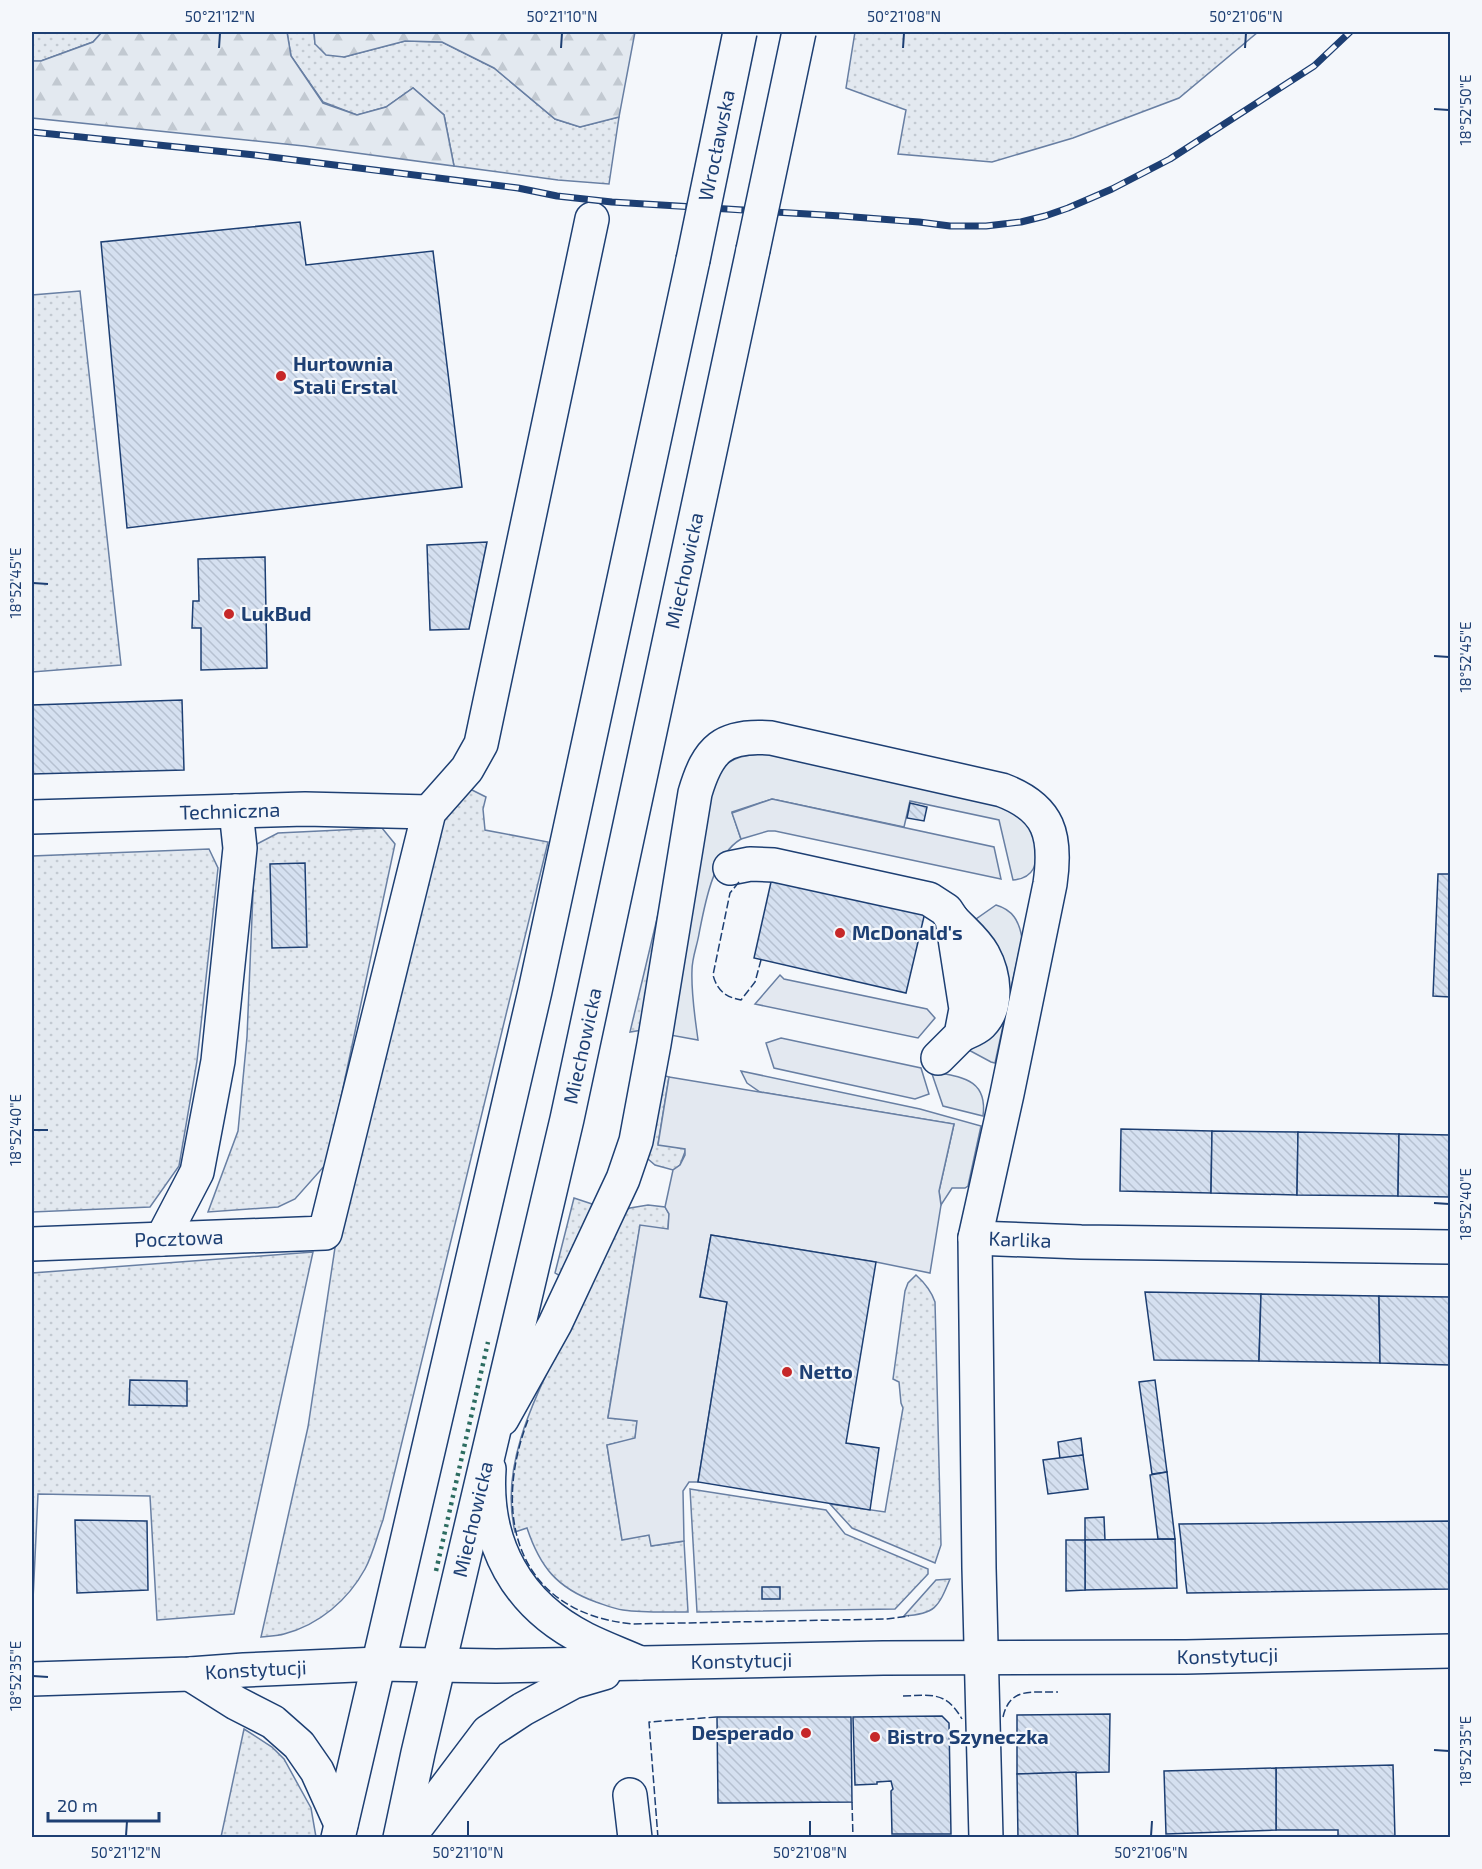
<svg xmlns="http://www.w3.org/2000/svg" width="1482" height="1869" viewBox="0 0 1482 1869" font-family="'Exo 2',sans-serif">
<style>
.grass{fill:url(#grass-dots);stroke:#687fa3;stroke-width:1.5}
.forest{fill:url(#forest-firs);stroke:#687fa3;stroke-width:1.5}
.garden{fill:#e3e9f0;stroke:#687fa3;stroke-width:1.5}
.parking{fill:#e3e8f0;stroke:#687fa3;stroke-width:1.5}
.building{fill:url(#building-back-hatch);stroke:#1d3f73;stroke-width:1.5}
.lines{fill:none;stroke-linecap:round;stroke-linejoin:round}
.minor-casing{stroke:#1d3f73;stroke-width:36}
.major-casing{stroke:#1d3f73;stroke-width:36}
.minor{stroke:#f4f7fb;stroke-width:33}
.major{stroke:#f4f7fb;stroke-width:33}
.rail-casing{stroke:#1d3f73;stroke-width:7}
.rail{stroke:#f4f7fb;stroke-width:4.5;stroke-dasharray:14;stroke-linecap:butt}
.major-bridge-casing{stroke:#1d3f73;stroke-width:36;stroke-linecap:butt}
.major-bridge{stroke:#f4f7fb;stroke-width:33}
.hedge{stroke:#2c6c60;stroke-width:4.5;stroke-dasharray:3 4.5;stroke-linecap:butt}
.fence{stroke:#1d3f73;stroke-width:1.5;stroke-dasharray:8 3;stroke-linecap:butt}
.ticks{fill:none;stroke:#1d3f73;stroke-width:2}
.poi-dot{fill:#c62828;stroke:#f4f7fb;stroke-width:2}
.labels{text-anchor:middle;stroke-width:4.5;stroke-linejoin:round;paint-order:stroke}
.street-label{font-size:20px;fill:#1d3f73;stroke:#f4f7fb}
.poi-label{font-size:20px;font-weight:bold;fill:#1d3f73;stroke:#f4f7fb;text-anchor:start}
.neatline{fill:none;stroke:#1d3f73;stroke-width:2}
.ticks-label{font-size:15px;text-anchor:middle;fill:#1d3f73}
</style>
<defs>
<pattern id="grass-dots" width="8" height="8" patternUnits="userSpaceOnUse" patternTransform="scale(1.5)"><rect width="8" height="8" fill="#e3e9f0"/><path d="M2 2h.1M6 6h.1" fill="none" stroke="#c2c9d1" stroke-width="1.8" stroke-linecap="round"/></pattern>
<pattern id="forest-firs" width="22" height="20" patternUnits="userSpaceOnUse" patternTransform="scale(1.5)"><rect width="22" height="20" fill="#e3e9f0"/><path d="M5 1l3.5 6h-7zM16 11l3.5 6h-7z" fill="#c2c9d1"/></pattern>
<pattern id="building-back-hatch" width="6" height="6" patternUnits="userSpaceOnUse" patternTransform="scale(1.5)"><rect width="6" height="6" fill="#d5e0f0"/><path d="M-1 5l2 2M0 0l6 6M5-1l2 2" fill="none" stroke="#b6c1d1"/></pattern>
</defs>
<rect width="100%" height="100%" fill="#f4f7fb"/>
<g class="grass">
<polygon points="32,32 102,32 93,42 41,61 32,61"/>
<polygon points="287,32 314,32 315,44 344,57 405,41 442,42 494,68 555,119 580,127 619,117 609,184 558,180 454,166 444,115 413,88 386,107 357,115 323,102 291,56"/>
<polygon points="855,32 1258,32 1179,98 1073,138 992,162 898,154 906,110 846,88"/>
<polygon points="80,291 121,665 32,672 32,295"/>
<path d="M468,788L486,797L483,809L485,830L548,842L383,1520C377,1536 373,1554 365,1569C348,1600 319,1625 284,1634C277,1636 268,1636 261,1637L308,1427L336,1241L436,825Z"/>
<polygon points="382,828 395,844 327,1163 295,1199 278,1207 208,1212 238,1131 247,1037 255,845 278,833"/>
<polygon points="209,849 218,868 197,1061 179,1166 150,1207 32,1212 32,856"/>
<polygon points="660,906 642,1030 630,1032"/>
<polygon points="662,1075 669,1077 658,1144 686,1149 680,1165 673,1170 655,1165 648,1159"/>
<polygon points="574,1198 595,1205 560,1276 555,1273"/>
<path d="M648,1205L665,1207L669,1214L668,1230L640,1226L608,1417L637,1421L635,1439L607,1445L622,1539L649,1535L652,1546L684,1541L688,1612C666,1612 644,1613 623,1610C614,1609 605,1605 596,1602C557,1588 540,1567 527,1528L515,1532C498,1461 540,1389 569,1327C587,1288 605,1250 623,1211L630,1208Z"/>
<polygon points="313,1252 234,1614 157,1620 150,1496 38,1494 32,1621 32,1273"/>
<path d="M916,1275C925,1283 931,1290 935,1302L941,1545L935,1563L852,1528L830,1504L885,1512L903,1408L901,1403L899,1382L893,1379L905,1291L908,1283Z"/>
<polygon points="690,1489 826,1510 845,1534 928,1569 928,1574 895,1609 697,1612"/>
<path d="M950,1579C938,1608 935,1614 904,1616L936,1580Z"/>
<polygon points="244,1729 272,1747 284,1759 311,1808 316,1837 221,1837"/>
</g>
<g class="forest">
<polygon points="102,32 287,32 291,56 323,103 357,115 386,107 413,88 444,115 454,166 304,146 32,118 32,61 41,61 93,42"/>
<polygon points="314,32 635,32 619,117 580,127 555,119 494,68 442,42 405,41 344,57 326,55 315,44"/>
</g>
<g class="garden">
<path d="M770,753L1005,806C1017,812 1027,820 1034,832C1037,836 1036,841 1036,846C1037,864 1035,878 1013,880L999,820L910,801L904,827L772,799L732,812L741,839C713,856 705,903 699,934C697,946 692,958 692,970C691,994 695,1017 698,1040L670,1035L708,797C711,790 713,780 717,774C728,756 751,754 770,753Z"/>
<path d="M996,905C1013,910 1019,921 1022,938L995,1063L991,1062L965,1048L969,924Z"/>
<polygon points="741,1071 920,1109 981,1126 968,1186 965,1188 952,1188 941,1205 939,1191 954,1124 760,1092 747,1083"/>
<path d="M931,1071C960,1077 988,1078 983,1116L943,1106Z"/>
</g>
<g class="parking">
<polygon points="772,799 994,847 1001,879 775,831 768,831 741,839 732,813"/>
<polygon points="780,975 784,979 927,1009 935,1018 918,1038 755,1004"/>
<polygon points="781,1038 921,1068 929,1094 915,1099 774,1068 766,1043"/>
<polygon points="669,1077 954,1124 939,1191 941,1205 930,1273 876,1262 711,1235 700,1297 727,1302 698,1482 689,1482 683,1491 684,1541 651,1546 649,1535 622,1540 607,1445 635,1438 637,1421 608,1418 640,1225 668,1229 669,1214 665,1207 673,1170 680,1165 685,1155 685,1149 658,1145"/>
</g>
<g class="building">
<polygon points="300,222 306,265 433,251 462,487 127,528 101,242"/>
<polygon points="487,542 469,629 430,630 427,545"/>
<polygon points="265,557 267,668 201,670 201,628 192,628 193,601 199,601 198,559"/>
<polygon points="182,700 184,770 32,774 32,705"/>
<polygon points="910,803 927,807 924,821 907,818"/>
<polygon points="305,863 307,947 272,948 270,864"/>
<polygon points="773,873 926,908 906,993 754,958"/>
<polygon points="1438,874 1450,874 1450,997 1433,996"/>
<polygon points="1121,1129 1212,1131 1211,1193 1120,1191"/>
<polygon points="1212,1131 1298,1132 1297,1195 1211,1193"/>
<polygon points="1298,1132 1399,1134 1398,1196 1297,1195"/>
<polygon points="1399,1134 1450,1135 1450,1197 1398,1196"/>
<polygon points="711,1235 876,1262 846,1443 879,1448 870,1510 698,1482 727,1302 700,1297"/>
<polygon points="1145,1292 1261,1294 1259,1361 1154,1360"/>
<polygon points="1261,1294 1379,1296 1380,1363 1259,1361"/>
<polygon points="1379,1296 1450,1297 1450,1365 1380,1363"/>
<polygon points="130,1380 187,1381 187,1406 129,1405"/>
<polygon points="1155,1380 1167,1472 1152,1474 1139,1382"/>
<polygon points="1081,1438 1083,1455 1060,1459 1058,1442"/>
<polygon points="1083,1455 1088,1489 1048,1494 1043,1460"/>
<polygon points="1167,1472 1175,1539 1158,1539 1150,1475"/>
<polygon points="1104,1517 1105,1540 1085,1540 1085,1518"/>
<polygon points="75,1520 147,1521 148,1590 77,1593"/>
<polygon points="1450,1521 1450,1589 1187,1593 1179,1524"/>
<polygon points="1175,1539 1177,1588 1085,1590 1085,1540"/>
<polygon points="1066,1540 1085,1540 1085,1590 1066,1591"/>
<rect x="762" y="1587" width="18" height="12"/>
<polygon points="1110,1714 1109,1772 1017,1774 1017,1715"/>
<polygon points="942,1716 949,1723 951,1834 892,1834 891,1791 893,1789 891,1781 877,1782 877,1784 855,1785 853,1717"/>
<polygon points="717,1717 851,1717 852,1802 718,1803"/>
<polygon points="1393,1765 1395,1838 1338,1838 1338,1830 1276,1830 1276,1768"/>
<polygon points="1276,1768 1276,1830 1166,1834 1164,1771"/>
<polygon points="1076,1772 1078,1838 1018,1838 1017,1774"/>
</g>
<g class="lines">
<g class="minor-casing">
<g id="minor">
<path id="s1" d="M32,817L305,809L429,812"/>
<polyline points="730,868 750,864 774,865 929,899 946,910 952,919 966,1009 961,1035 938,1058"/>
<path d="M952,919C962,930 976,941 983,954C994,974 999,1006 981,1024C976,1029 967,1032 961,1035"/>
<path id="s2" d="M975,1238L1081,1242L1450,1247"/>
<polyline points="162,1239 197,1172 218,1061 240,848 236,811"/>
<path id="s3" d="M32,1244L325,1233L429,812L467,769L481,744L592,219"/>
<path d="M502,1419L555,1324L623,1179L636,1141L654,1044L695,793C708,749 723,734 771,738L1002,790C1050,808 1057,836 1050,884L1007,1094L975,1238L979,1568L986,1838"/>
<path d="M489,1469C484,1544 517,1605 585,1639C603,1648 622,1655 640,1663"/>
<polyline points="190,1674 236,1703 273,1722 299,1745 317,1771 341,1824"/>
<path id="s4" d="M32,1679L190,1674L244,1670L378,1664L496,1666L883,1658L1186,1657L1450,1651"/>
<polyline points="630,1795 635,1838"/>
<polyline points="408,1838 488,1732 523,1709 573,1682 604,1673"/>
</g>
</g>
<g class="major-casing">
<g id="major">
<polyline points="338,1838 535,991 693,260"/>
<path id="s5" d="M400,1838L418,1753L567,1119L753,250"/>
</g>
</g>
<use href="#minor" class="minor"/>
<use href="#major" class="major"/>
<g class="rail-casing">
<polyline id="rail" points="32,132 255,155 518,188 557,196 612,202 841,216 919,222 950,226 986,226 1021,222 1045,216 1068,208 1112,189 1170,159 1314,66 1350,32"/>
</g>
<use href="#rail" class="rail"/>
<g class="major-bridge-casing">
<g id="major-bridge">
<polyline points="753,250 799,32"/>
<path id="s6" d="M693,260L740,32"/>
</g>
</g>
<use href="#major-bridge" class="major-bridge"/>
<polyline class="hedge" points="436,1571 488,1342"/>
<g class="fence">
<path d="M739,882L730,893L713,975C717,990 725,997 741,1000L755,982L761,960"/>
<path d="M528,1420C491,1516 517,1613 633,1624L886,1619L909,1616"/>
<path d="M903,1696C931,1695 946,1691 962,1719"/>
<path d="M1003,1717C1010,1686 1033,1693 1058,1692"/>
<polyline points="852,1802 853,1838"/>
<polyline points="658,1838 649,1722 717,1717"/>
</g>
</g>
<path class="ticks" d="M219,48L220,33M561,48L562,33M903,48L904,33M1245,48L1246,33M1434,109L1449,110M33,583L48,584M1434,656L1449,657M33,1130H48M1434,1203L1449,1204M33,1676L48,1677M1434,1750L1449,1751M126,1836L127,1821M468,1836V1821M810,1836V1821M1151,1836L1152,1821"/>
<g class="poi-dot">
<circle cx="281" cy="376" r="6"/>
<circle cx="229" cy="614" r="6"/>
<circle cx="840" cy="933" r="6"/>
<circle cx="787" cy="1372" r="6"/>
<circle cx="806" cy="1733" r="6"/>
<circle cx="875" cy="1737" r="6"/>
</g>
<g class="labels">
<g class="street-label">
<text dy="7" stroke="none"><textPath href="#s6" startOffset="117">Wrocławska</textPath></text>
<text dy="7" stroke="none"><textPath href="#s5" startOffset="1299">Miechowicka</textPath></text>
<text dy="7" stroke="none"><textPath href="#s1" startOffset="198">Techniczna</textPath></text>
<text dy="7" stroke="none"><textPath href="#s5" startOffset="813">Miechowicka</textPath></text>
<text dy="7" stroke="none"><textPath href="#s3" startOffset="147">Pocztowa</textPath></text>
<text dy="7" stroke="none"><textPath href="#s2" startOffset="45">Karlika</textPath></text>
<text dy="7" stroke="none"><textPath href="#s5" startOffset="327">Miechowicka</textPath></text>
<text dy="7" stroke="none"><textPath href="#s4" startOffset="1196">Konstytucji</textPath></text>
<text dy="7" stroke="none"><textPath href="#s4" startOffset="710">Konstytucji</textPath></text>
<text dy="7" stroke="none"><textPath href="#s4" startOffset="224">Konstytucji</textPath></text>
</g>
<g class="poi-label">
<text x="293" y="371">Hurtownia<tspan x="293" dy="23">Stali Erstal</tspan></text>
<text x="241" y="621">LukBud</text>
<text x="852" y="940">McDonald's</text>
<text x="799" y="1379">Netto</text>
<text x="794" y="1740" text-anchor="end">Desperado</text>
<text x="887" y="1744">Bistro Szyneczka</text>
</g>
</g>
<rect width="1482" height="1869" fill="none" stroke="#f4f7fb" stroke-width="66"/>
<path d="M48 1812v9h111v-9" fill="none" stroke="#1d3f73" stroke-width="3"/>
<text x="57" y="1812" font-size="18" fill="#1d3f73" stroke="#f4f7fb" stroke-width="4.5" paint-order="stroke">20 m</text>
<rect x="33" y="33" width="1416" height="1803" class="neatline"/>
<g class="ticks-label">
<text x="220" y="22">50°21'12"N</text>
<text x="562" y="22">50°21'10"N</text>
<text x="904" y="22">50°21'08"N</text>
<text x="1246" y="22">50°21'06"N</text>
<text transform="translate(1466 110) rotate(-90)" y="5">18°52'50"E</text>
<text transform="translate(16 583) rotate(-90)" y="5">18°52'45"E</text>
<text transform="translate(1466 657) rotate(-90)" y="5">18°52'45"E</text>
<text transform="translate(16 1130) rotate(-90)" y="5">18°52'40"E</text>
<text transform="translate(1466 1204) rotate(-90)" y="5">18°52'40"E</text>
<text transform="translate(16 1676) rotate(-90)" y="5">18°52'35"E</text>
<text transform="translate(1466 1751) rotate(-90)" y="5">18°52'35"E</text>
<text x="126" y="1858">50°21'12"N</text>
<text x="468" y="1858">50°21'10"N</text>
<text x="810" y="1858">50°21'08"N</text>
<text x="1151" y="1858">50°21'06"N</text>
</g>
</svg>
